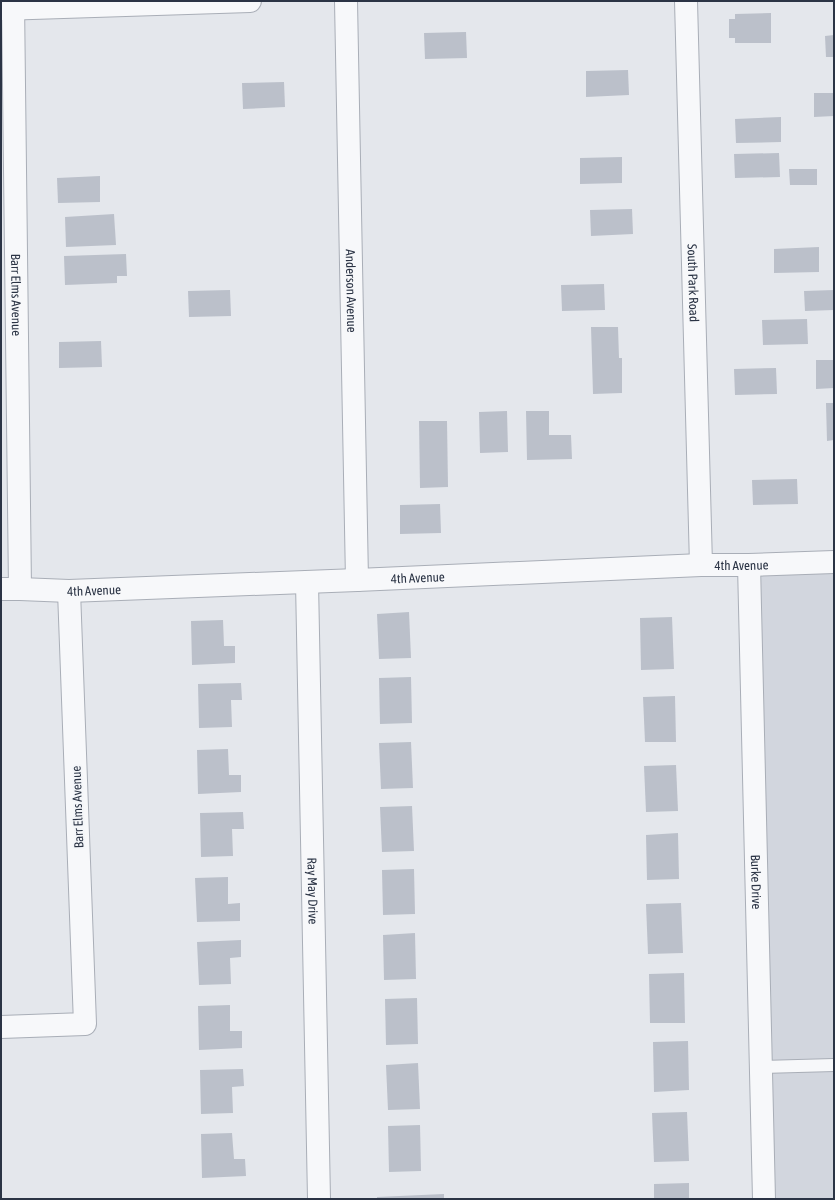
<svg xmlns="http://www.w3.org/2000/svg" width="835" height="1200" viewBox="0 0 835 1200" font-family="'Asap Condensed',sans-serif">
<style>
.built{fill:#d2d6de}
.building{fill:#bbc0ca}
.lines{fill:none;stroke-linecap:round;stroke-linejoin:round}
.service-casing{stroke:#a9aeb7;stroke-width:14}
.minor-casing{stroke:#a9aeb7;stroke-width:24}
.service{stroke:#f7f8fa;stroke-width:12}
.minor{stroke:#f7f8fa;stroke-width:22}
.labels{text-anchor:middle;stroke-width:4;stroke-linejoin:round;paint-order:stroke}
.street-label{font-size:13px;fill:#2b3445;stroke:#f4f6f9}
</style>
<rect width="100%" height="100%" fill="#e4e7ec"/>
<polygon class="built" points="834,572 834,1199 775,1199 758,575"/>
<g class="building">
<polygon points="771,13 771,43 735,43 735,38 729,38 729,19 735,19 735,14"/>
<polygon points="466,32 467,58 425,59 424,33"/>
<polygon points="834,35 834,57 826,57 825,36"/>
<polygon points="628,70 629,95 586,97 586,71"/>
<polygon points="284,82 285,107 243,109 242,83"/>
<polygon points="814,93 834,93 834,116 814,117"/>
<polygon points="781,117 781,142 736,143 735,119"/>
<polygon points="779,153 780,177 735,178 734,154"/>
<polygon points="622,157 622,183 580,184 580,158"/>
<polygon points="789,169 817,169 817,185 790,185"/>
<polygon points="100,176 100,202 58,203 57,178"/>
<polygon points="632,209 633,234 591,236 590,210"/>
<polygon points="114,214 116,245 66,247 65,217"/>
<polygon points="819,247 819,272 774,273 774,249"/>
<polygon points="126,254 127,276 117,276 117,283 65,285 64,256"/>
<polygon points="604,284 605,310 562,311 561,285"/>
<polygon points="230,290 231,316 189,317 188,291"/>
<polygon points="834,290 834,310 805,311 804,291"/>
<polygon points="807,319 808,344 763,345 762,320"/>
<polygon points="591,327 618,327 619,358 622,358 622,393 593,394"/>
<polygon points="101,341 102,367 59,368 59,342"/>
<polygon points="816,360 834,360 834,388 816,389"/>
<polygon points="776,368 777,394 735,395 734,369"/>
<polygon points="826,403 834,403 834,440 827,441"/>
<polygon points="507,411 508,452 480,453 479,412"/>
<polygon points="526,411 549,411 549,435 571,435 572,459 527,460"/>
<polygon points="419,421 447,421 448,487 420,488"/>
<polygon points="797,479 798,504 753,505 752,480"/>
<polygon points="440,504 441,533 400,534 400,505"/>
<polygon points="409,612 411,658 379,659 377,614"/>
<polygon points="672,617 674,669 641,670 640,618"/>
<polygon points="223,620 224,646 235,646 235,663 192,665 191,621"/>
<polygon points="411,677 412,723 380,724 379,678"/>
<polygon points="241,683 242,700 231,700 232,727 199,728 198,684"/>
<polygon points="675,696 676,742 645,742 643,697"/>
<polygon points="411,742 413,788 381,789 379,743"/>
<polygon points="228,749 229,775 241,775 241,792 198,794 197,750"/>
<polygon points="676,765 678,811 646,812 644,766"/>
<polygon points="412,806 414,851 382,852 380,807"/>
<polygon points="243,812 244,829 232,829 233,856 201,857 200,813"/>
<polygon points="678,833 679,879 647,880 646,835"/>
<polygon points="414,869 415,914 383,915 382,870"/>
<polygon points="228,877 228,904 240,903 240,921 197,922 195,878"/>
<polygon points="681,903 683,953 648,954 646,904"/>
<polygon points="415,933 416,979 384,980 383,935"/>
<polygon points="241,940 241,957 230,958 231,984 199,985 197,942"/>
<polygon points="684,973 685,1023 650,1023 649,974"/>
<polygon points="417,998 418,1044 386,1045 385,999"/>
<polygon points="230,1005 230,1031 242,1031 242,1048 199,1050 198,1006"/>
<polygon points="688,1041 689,1090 654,1092 653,1042"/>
<polygon points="418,1063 420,1109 388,1110 386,1065"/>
<polygon points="243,1069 244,1086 232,1087 233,1113 201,1114 200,1070"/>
<polygon points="687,1112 689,1161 654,1162 652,1113"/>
<polygon points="420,1125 421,1171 389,1172 388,1126"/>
<polygon points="232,1133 234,1159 245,1159 246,1176 202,1178 201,1134"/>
<polygon points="689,1183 689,1199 654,1199 654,1184"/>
<polygon points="444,1194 444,1199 377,1199 377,1197"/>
</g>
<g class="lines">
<g class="service-casing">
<polyline id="service" points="761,1067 834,1065"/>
</g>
<g class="minor-casing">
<g id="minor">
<path id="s1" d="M13,1L20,589"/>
<path id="s2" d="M346,1L357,580"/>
<path id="s3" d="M686,1L701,565"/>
<polyline points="1,9 250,1"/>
<path id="s4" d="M749,565L764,1199"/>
<path id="s5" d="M307,582L319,1199"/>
<path id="s6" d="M1,589H20L69,591L357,580L701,565H749L834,562"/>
<polyline points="1,1027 85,1024 69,591"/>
</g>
</g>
<use href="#service" class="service"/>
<use href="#minor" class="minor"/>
</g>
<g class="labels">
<g class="street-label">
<text dy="5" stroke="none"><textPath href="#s3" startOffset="282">South Park Road</textPath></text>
<text dy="5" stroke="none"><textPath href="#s2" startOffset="290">Anderson Avenue</textPath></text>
<text dy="5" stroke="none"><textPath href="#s1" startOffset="294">Barr Elms Avenue</textPath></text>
<text dy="5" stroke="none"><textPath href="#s6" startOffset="741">4th Avenue</textPath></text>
<text dy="5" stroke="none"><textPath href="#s6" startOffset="417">4th Avenue</textPath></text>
<text dy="5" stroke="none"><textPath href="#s6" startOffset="93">4th Avenue</textPath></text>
<text transform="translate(77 807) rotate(-92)" y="5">Barr Elms Avenue</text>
<text dy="5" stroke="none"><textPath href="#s4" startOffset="317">Burke Drive</textPath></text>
<text dy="5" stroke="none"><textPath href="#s5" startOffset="309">Ray May Drive</textPath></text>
</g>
</g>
<rect width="835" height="1200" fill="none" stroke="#2b3445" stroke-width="4"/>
</svg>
